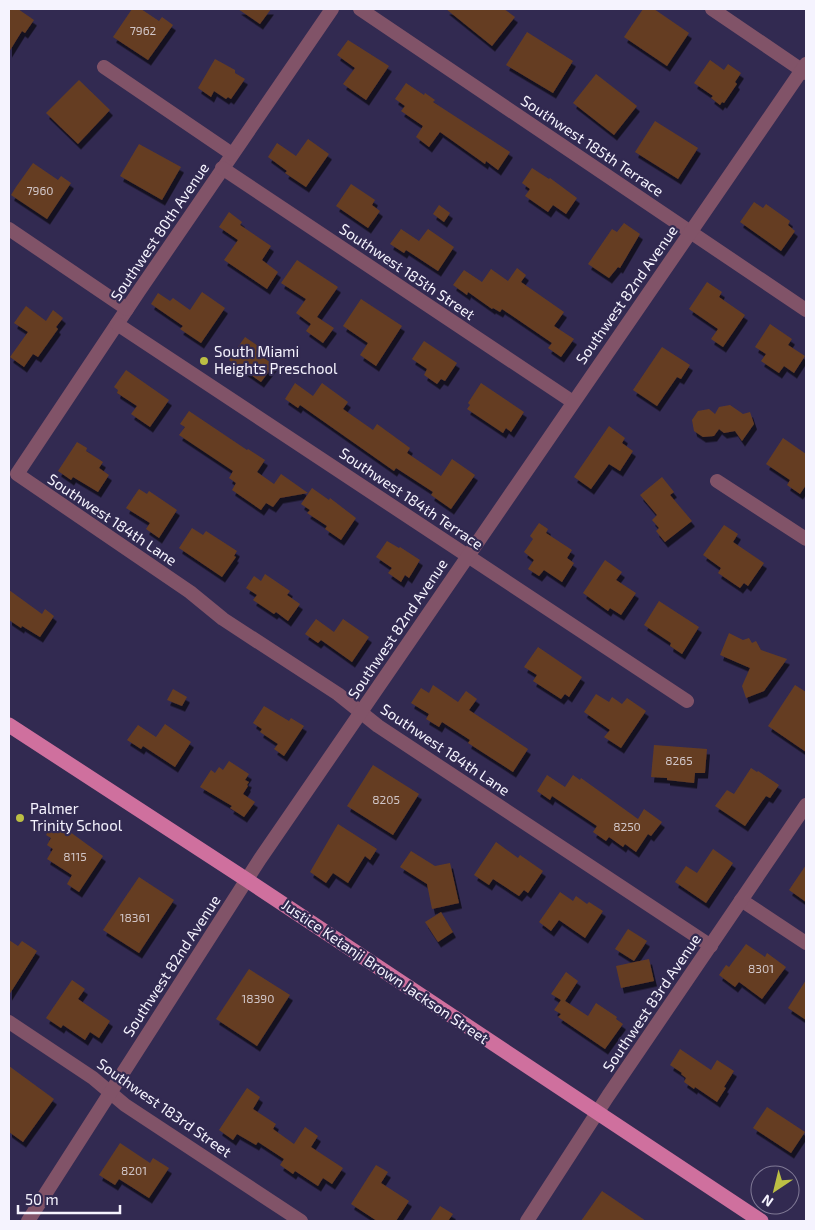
<svg xmlns="http://www.w3.org/2000/svg" width="815" height="1230" viewBox="0 0 815 1230" font-family="'Exo 2',sans-serif">
<style>
.building{fill:#653d24;filter:url(#shadow)}
.lines{fill:none;stroke-linecap:round;stroke-linejoin:round}
.minor{stroke:#815368;stroke-width:14}
.major{stroke:#cf709e;stroke-width:15}
.poi-dot{fill:#bcbf44;stroke:#322a51;stroke-width:2}
.labels{text-anchor:middle;stroke-width:4.5;stroke-linejoin:round;paint-order:stroke}
.number-label{font-size:12px;fill:#d1c6c8}
.street-label{font-size:15px;fill:#f5f3fe;stroke:#322a51}
.poi-label{font-size:15px;fill:#f5f3fe;stroke:#322a51;text-anchor:start}
</style>
<defs>
<filter id="shadow"><feDropShadow dx="3" dy="5.5" stdDeviation="0" flood-color="#0009"/></filter>
</defs>
<rect width="100%" height="100%" fill="#322a51"/>
<g class="building">
<polygon points="9,9 18,9 34,20 25,33 22,31 9,52"/>
<polygon points="132,9 141,9 159,21 162,17 173,25 148,60 113,37"/>
<polygon points="238,9 271,9 260,24"/>
<polygon points="446,9 504,9 515,17 492,46"/>
<polygon points="643,9 654,9 689,33 667,66 624,37"/>
<polygon points="527,32 573,61 553,93 506,65"/>
<polygon points="348,40 389,66 366,100 343,84 355,68 337,55"/>
<polygon points="215,59 235,70 235,73 245,79 231,99 228,97 226,99 214,91 211,97 198,88"/>
<polygon points="710,60 724,70 728,64 741,73 735,82 737,84 724,103 722,102 720,105 711,98 713,96 694,83"/>
<polygon points="596,74 637,106 614,135 573,103"/>
<polygon points="79,80 110,110 78,144 46,113"/>
<polygon points="406,83 424,95 425,93 435,100 433,102 510,152 498,170 486,161 485,164 440,132 429,147 416,137 423,126 401,111 405,106 395,99"/>
<polygon points="655,121 698,148 678,179 635,152"/>
<polygon points="308,139 329,154 306,187 285,173 287,171 268,157 277,143 296,156"/>
<polygon points="139,144 181,167 162,200 120,176"/>
<polygon points="33,163 58,180 61,176 71,183 47,219 11,195 16,187"/>
<polygon points="532,168 549,179 550,178 577,198 566,214 553,205 548,212 525,196 530,189 522,183"/>
<polygon points="351,184 375,200 372,205 380,211 368,228 336,206"/>
<polygon points="754,202 763,208 766,204 790,221 788,225 795,231 781,251 740,222"/>
<polygon points="439,205 450,213 444,222 433,214"/>
<polygon points="229,212 242,222 240,225 271,246 262,260 278,272 267,289 224,260 238,240 219,227"/>
<polygon points="624,223 640,234 620,268 618,267 609,278 588,264 612,229 617,232"/>
<polygon points="401,229 419,241 428,229 454,247 438,271 406,250 404,253 390,244"/>
<polygon points="297,260 338,287 317,317 334,328 323,343 306,331 311,324 296,313 306,299 281,283"/>
<polygon points="517,268 526,275 521,282 564,312 554,326 574,339 561,357 548,348 552,343 502,309 500,312 493,308 492,309 468,292 467,295 453,285 464,270 482,282 491,269 508,281"/>
<polygon points="707,282 722,292 719,297 745,315 723,347 711,339 718,329 689,309"/>
<polygon points="202,292 225,308 201,343 180,329 183,326 151,304 158,293 170,301 173,298 190,310"/>
<polygon points="361,299 402,326 376,366 360,355 368,343 343,326"/>
<polygon points="26,306 46,321 53,310 63,318 56,327 58,329 38,357 33,354 24,367 10,357 28,332 14,323"/>
<polygon points="770,324 792,339 788,345 805,356 794,373 784,366 779,373 761,361 766,354 755,347"/>
<polygon points="245,337 264,350 261,356 274,365 261,382 229,360"/>
<polygon points="424,341 457,363 445,381 441,379 437,384 424,375 427,369 412,359"/>
<polygon points="662,347 690,365 681,379 677,377 657,406 633,390"/>
<polygon points="126,370 169,400 150,427 131,414 137,406 117,393 118,390 114,387"/>
<polygon points="295,383 313,396 322,383 348,402 343,409 373,430 377,424 410,448 407,453 441,476 452,459 475,475 451,509 431,495 433,492 396,468 394,471 300,405 298,408 285,399"/>
<polygon points="481,383 524,412 511,432 506,428 503,433 467,409 470,405 468,403"/>
<polygon points="730,405 743,414 750,412 754,424 742,441 735,431 724,433 719,429 714,436 703,437 694,431 692,420 698,411 709,409 715,414 719,407"/>
<polygon points="189,411 247,450 248,449 265,460 257,472 274,484 281,474 308,493 280,498 273,507 266,503 261,510 232,490 236,483 229,478 233,471 179,435 185,427 180,424"/>
<polygon points="609,426 625,438 622,443 633,451 620,471 609,464 591,489 574,477"/>
<polygon points="783,438 806,454 806,485 800,494 787,485 790,480 766,464"/>
<polygon points="77,442 87,448 86,451 103,462 99,468 109,475 98,492 73,477 71,480 58,471"/>
<polygon points="662,477 674,492 670,495 692,521 665,542 656,531 659,528 652,520 657,515 640,495"/>
<polygon points="312,488 329,500 330,498 356,518 341,540 325,529 327,526 307,513 310,510 301,504"/>
<polygon points="139,489 147,494 149,491 177,510 159,538 146,529 150,523 126,508"/>
<polygon points="539,523 548,529 546,533 572,550 567,558 574,563 562,582 544,570 539,576 528,569 534,560 524,552 533,539 530,536"/>
<polygon points="724,525 738,534 733,542 764,563 748,586 744,583 740,588 718,573 721,568 703,555"/>
<polygon points="192,528 203,535 206,531 237,551 234,556 236,557 222,577 179,548"/>
<polygon points="387,541 399,548 400,547 420,560 409,578 405,575 401,582 388,573 392,568 376,557"/>
<polygon points="605,560 622,572 616,580 636,593 621,615 610,608 608,611 583,593"/>
<polygon points="265,574 290,591 287,595 300,604 288,621 276,612 274,614 253,600 257,595 246,588 254,576 261,581"/>
<polygon points="9,590 42,614 45,609 54,616 40,637 22,626 21,628 9,620"/>
<polygon points="659,601 699,627 682,654 670,646 671,643 644,625"/>
<polygon points="316,619 334,632 343,619 369,637 352,662 321,640 318,643 305,634"/>
<polygon points="729,633 743,640 749,638 752,643 756,641 761,650 787,659 764,691 746,698 742,686 750,668 720,655"/>
<polygon points="538,647 582,677 569,697 565,694 561,699 533,681 537,675 524,667"/>
<polygon points="433,685 458,702 466,691 477,699 469,710 528,749 513,772 468,743 470,740 442,722 439,727 426,719 429,714 411,703 421,688 429,693"/>
<polygon points="795,685 806,692 806,752 768,726"/>
<polygon points="173,689 187,697 182,706 167,700"/>
<polygon points="596,694 609,702 612,697 622,704 627,698 646,711 621,748 604,737 610,730 584,712"/>
<polygon points="264,706 289,721 291,718 304,726 284,756 274,749 278,744 260,732 262,729 253,723"/>
<polygon points="165,724 191,742 175,767 143,746 141,749 127,740 138,725 156,737"/>
<polygon points="654,745 707,749 705,773 695,773 694,783 667,780 667,778 651,777"/>
<polygon points="229,761 249,774 245,780 249,782 247,785 248,786 243,794 255,802 244,817 230,808 232,806 200,787 211,770 215,773 219,767 223,770"/>
<polygon points="373,765 419,794 393,835 347,806"/>
<polygon points="751,768 757,772 758,771 779,785 770,798 766,796 745,826 715,806 727,790 734,794"/>
<polygon points="547,775 565,787 573,775 580,780 581,778 638,819 644,809 662,822 651,836 648,834 636,852 625,844 623,847 609,837 606,841 593,832 597,826 552,796 550,800 537,791"/>
<polygon points="55,821 103,856 79,892 67,884 72,875 47,859 53,849 47,845 51,838 46,835"/>
<polygon points="338,824 377,849 370,860 365,856 348,883 333,873 326,883 310,872"/>
<polygon points="496,842 518,858 520,855 543,871 528,893 524,890 519,896 493,879 489,885 474,875"/>
<polygon points="713,849 733,863 706,903 675,882 686,866 697,873"/>
<polygon points="411,851 435,866 450,863 459,903 432,909 427,884 400,867"/>
<polygon points="806,865 806,902 789,890"/>
<polygon points="139,877 174,900 139,953 103,930"/>
<polygon points="560,892 573,901 576,896 587,904 589,902 603,911 585,938 559,920 551,931 539,922"/>
<polygon points="441,912 453,932 438,942 425,922"/>
<polygon points="628,929 647,941 634,961 615,949"/>
<polygon points="9,940 18,946 22,941 37,951 9,995"/>
<polygon points="746,944 765,957 767,953 786,967 762,999 739,982 735,987 719,975 726,965 729,967"/>
<polygon points="649,959 654,981 621,988 616,966"/>
<polygon points="249,969 290,995 257,1046 216,1019"/>
<polygon points="566,972 578,981 565,1001 588,1016 596,1003 617,1017 616,1019 623,1024 605,1049 558,1017 561,1014 554,1010 561,1000 551,994"/>
<polygon points="72,980 85,989 78,999 110,1021 99,1038 90,1032 85,1040 63,1025 61,1028 46,1018"/>
<polygon points="806,980 806,1020 788,1008"/>
<polygon points="680,1049 711,1070 717,1060 734,1071 724,1087 726,1088 717,1102 695,1087 694,1089 684,1082 686,1078 681,1074 682,1073 670,1065"/>
<polygon points="9,1066 54,1099 23,1142 9,1132"/>
<polygon points="247,1088 260,1097 253,1109 276,1124 273,1129 294,1144 305,1127 318,1136 311,1147 343,1168 332,1184 323,1178 318,1186 295,1171 293,1174 280,1165 284,1159 258,1142 256,1145 237,1134 233,1140 219,1130"/>
<polygon points="767,1107 805,1132 791,1153 753,1128"/>
<polygon points="120,1143 150,1163 153,1158 169,1168 149,1198 119,1179 115,1185 99,1175"/>
<polygon points="376,1165 388,1172 381,1183 409,1201 396,1221 377,1221 351,1204"/>
<polygon points="602,1191 646,1221 581,1221"/>
<polygon points="440,1206 453,1214 448,1221 430,1221"/>
</g>
<g class="lines">
<g class="minor">
<polyline points="332,9 139,291 17,474 190,592 223,619 338,694 378,726 711,946"/>
<polyline points="360,9 806,310"/>
<polyline points="712,9 806,73"/>
<polyline points="104,67 232,154"/>
<polyline points="222,168 573,402"/>
<polyline points="9,229 127,309"/>
<polyline points="117,324 687,701"/>
<polyline points="717,481 806,539"/>
<polyline points="741,900 806,943"/>
<polyline points="9,1022 93,1078 125,1105 301,1221"/>
<polyline points="28,1221 260,859 806,64"/>
<polyline points="527,1221 608,1096 806,805"/>
</g>
<polyline class="major" points="9,725 247,880 761,1221"/>
</g>
<g class="poi-dot">
<circle cx="204" cy="361" r="5"/>
<circle cx="20" cy="818" r="5"/>
</g>
<g class="labels">
<g class="number-label">
<text x="143" y="35">7962</text>
<text x="40" y="195">7960</text>
<text x="679" y="765">8265</text>
<text x="386" y="804">8205</text>
<text x="627" y="831">8250</text>
<text x="75" y="861">8115</text>
<text x="135" y="922">18361</text>
<text x="761" y="973">8301</text>
<text x="258" y="1003">18390</text>
<text x="134" y="1175">8201</text>
</g>
<g class="street-label">
<text transform="translate(592 146) rotate(34)" y="5">Southwest 185th Terrace</text>
<text transform="translate(160 232) rotate(-56)" y="5">Southwest 80th Avenue</text>
<text transform="translate(407 272) rotate(34)" y="5">Southwest 185th Street</text>
<text transform="translate(627 295) rotate(-55)" y="5">Southwest 82nd Avenue</text>
<text transform="translate(411 499) rotate(34)" y="5">Southwest 184th Terrace</text>
<text transform="translate(112 520) rotate(34)" y="5">Southwest 184th Lane</text>
<text transform="translate(398 629) rotate(-56)" y="5">Southwest 82nd Avenue</text>
<text transform="translate(445 750) rotate(34)" y="5">Southwest 184th Lane</text>
<text transform="translate(172 966) rotate(-57)" y="5">Southwest 82nd Avenue</text>
<text transform="translate(385 972) rotate(34)" y="5">Justice Ketanji Brown Jackson Street</text>
<text transform="translate(652 1003) rotate(-56)" y="5">Southwest 83rd Avenue</text>
<text transform="translate(164 1108) rotate(35)" y="5">Southwest 183rd Street</text>
</g>
<g class="poi-label">
<text x="214" y="357">South Miami<tspan x="214" dy="17">Heights Preschool</tspan></text>
<text x="30" y="814">Palmer<tspan x="30" dy="17">Trinity School</tspan></text>
</g>
</g>
<rect width="815" height="1230" fill="none" stroke="#f5f3fe" stroke-width="20"/>
<g transform="translate(775 1190) rotate(215)"><circle r="24" fill="#322a51" stroke="#807a96"/>
<path d="M0-4L9 19L0 12L-9 19Z" fill="#bcbf44"/>
<text y="-8" font-size="14" font-weight="bold" text-anchor="middle" fill="#f5f3fe">N</text>
</g>
<path d="M18 1205v8h102v-8" fill="none" stroke="#f5f3fe" stroke-width="2.5"/>
<text x="25" y="1205" font-size="15" fill="#f5f3fe" stroke="#322a51" stroke-width="4" paint-order="stroke">50 m</text>
</svg>
